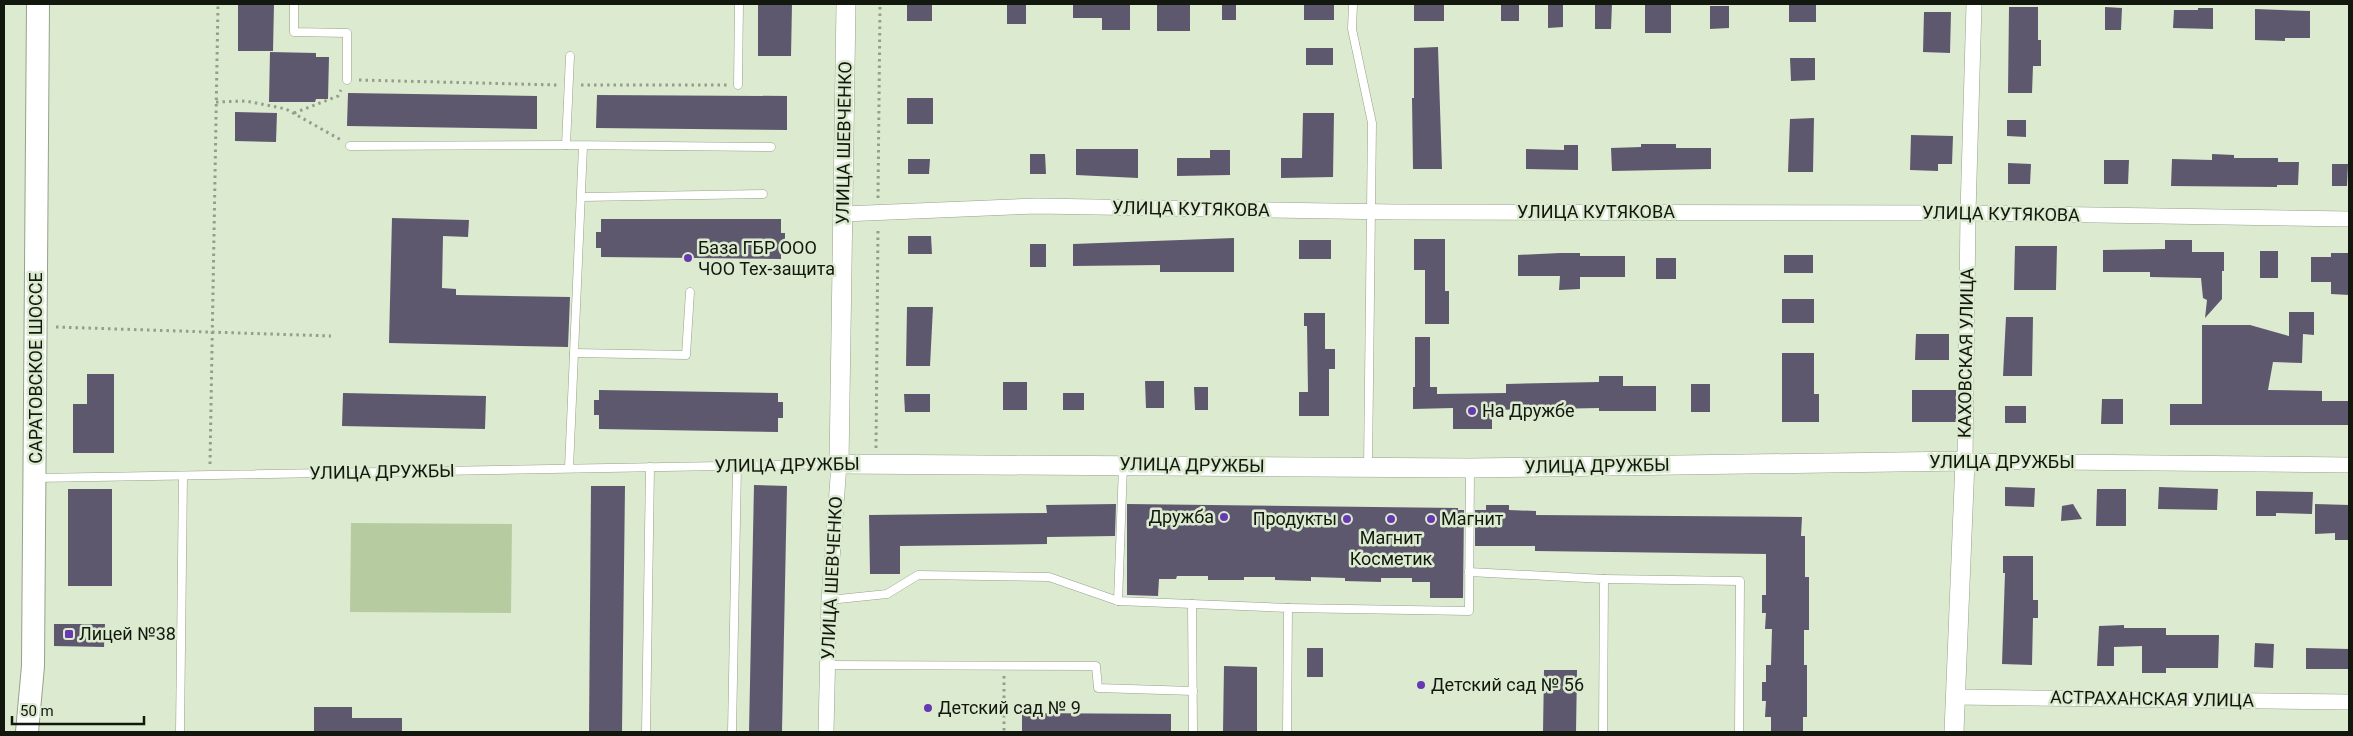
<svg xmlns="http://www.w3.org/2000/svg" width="2353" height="736" viewBox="0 0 2353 736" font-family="Roboto,sans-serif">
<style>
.green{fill:#b6cca0}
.building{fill:#5e586f}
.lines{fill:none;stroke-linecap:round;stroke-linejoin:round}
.service-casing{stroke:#95a28a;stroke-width:9}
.minor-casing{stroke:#95a28a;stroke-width:16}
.tertiary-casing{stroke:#95a28a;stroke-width:20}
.primary-casing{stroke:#95a28a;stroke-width:24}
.path{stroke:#949f8b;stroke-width:3;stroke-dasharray:2.5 4;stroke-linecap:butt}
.service{stroke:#fff;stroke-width:8}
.minor{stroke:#fff;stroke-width:15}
.tertiary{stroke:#fff;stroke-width:19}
.primary{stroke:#fff;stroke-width:22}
.poi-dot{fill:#6739b1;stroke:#dcead0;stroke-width:2}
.labels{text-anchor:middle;stroke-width:5;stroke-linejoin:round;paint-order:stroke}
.street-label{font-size:18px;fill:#13180f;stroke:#dcead0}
.poi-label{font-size:18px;fill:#13180f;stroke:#dcead0;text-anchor:start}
</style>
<rect width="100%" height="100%" fill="#dcead0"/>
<polygon class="green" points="351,523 512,524 511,613 350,612"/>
<g class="building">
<polygon points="238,4 274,4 273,51 238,51"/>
<polygon points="758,4 792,4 791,56 758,56"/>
<rect x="907" y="4" width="25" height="17"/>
<rect x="1007" y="4" width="19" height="20"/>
<polygon points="1073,4 1130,4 1130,30 1102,30 1102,18 1073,18"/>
<rect x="1157" y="4" width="33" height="27"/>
<rect x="1222" y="4" width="14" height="16"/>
<rect x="1304" y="4" width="30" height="16"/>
<rect x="1414" y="4" width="30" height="17"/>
<rect x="1501" y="4" width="18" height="17"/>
<polygon points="1548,4 1563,4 1563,27 1548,28"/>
<polygon points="1595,4 1612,4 1611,29 1595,29"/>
<rect x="1645" y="4" width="26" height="29"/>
<rect x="1789" y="4" width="27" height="18"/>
<polygon points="1710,6 1729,6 1729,28 1710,29"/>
<polygon points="2009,7 2038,7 2038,40 2041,40 2041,66 2033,66 2032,93 2008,93"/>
<polygon points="2105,7 2122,8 2121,30 2105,30"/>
<polygon points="2198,8 2213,8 2213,29 2173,28 2174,10 2198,10"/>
<polygon points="2255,9 2310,11 2310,38 2285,38 2285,41 2255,40"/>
<polygon points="1924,12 1951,12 1950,53 1923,52"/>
<polygon points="1438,47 1442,169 1413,169 1412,98 1414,98 1414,48"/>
<rect x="1306" y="48" width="27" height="17"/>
<polygon points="270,52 316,53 316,57 329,57 328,99 316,99 315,102 269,102"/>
<polygon points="1790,58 1815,58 1815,80 1791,81"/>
<polygon points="348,93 537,96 537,129 347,126"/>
<polygon points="597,95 787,96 787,130 596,128"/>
<rect x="907" y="98" width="26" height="26"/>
<polygon points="235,112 277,113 276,142 235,141"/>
<polygon points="1303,113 1334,113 1333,177 1281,178 1281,158 1302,158"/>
<polygon points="1814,118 1813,172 1788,172 1790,119"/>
<polygon points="2007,120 2026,120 2026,137 2007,136"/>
<polygon points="1911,135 1953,136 1952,164 1938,164 1938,171 1910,170"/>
<polygon points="1641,144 1676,144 1676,148 1711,148 1711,169 1612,171 1611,148 1641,147"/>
<polygon points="1564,145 1578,145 1578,170 1526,169 1526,149 1564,150"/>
<polygon points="1076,149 1138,149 1138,178 1076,175"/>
<polygon points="1210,150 1230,150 1230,175 1177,176 1177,158 1210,158"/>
<polygon points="1030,154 1045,154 1046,174 1030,174"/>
<polygon points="2212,154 2234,155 2234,158 2278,158 2278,162 2299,162 2298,185 2277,185 2277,187 2171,186 2172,159 2212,160"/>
<polygon points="908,159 930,159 929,174 908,174"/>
<polygon points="2104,160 2129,160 2128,184 2104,184"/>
<polygon points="2008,163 2031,164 2030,184 2008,184"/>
<polygon points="2332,164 2348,164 2347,186 2332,186"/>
<polygon points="392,218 469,220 468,237 443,236 442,288 456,289 456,295 570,297 568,347 389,343"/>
<polygon points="601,219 781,219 781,233 785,233 785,249 781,249 781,259 601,257 601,248 596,248 596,232 601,232"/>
<polygon points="908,236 931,236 932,254 908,254"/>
<polygon points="1234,238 1234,272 1160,272 1160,265 1073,266 1073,244"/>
<polygon points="1414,239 1445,239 1445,291 1449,291 1449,324 1425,324 1425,270 1414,270"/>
<rect x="1299" y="240" width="32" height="19"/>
<polygon points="2165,240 2192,240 2192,252 2224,252 2224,271 2222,271 2222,299 2205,318 2207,300 2203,298 2201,278 2150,277 2150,272 2103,272 2103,250 2165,249"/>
<rect x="1030" y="244" width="16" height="23"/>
<polygon points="2015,246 2057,246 2056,290 2014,290"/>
<rect x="2260" y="251" width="18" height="27"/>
<polygon points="1560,253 1580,253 1580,256 1625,256 1625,277 1580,277 1580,289 1559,290 1560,276 1518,276 1518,255"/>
<polygon points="2331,253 2349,253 2349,295 2331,294 2331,282 2311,282 2311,257 2331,257"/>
<rect x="1784" y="255" width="29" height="18"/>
<rect x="1656" y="258" width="20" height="21"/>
<rect x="1782" y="299" width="32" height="24"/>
<polygon points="907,307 933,307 930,366 906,366"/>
<polygon points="2289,312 2314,312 2314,335 2303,334 2302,363 2273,362 2268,390 2322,391 2322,401 2349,401 2349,425 2170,425 2170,404 2202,404 2202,325 2250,325 2289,336"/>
<polygon points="1304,313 1325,313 1325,349 1335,349 1335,369 1329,369 1329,416 1299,416 1299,392 1308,392 1307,326 1304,326"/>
<polygon points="2006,317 2033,317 2032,376 2003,376"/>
<polygon points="1916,334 1949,334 1949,360 1915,360"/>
<polygon points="1415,337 1430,337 1430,387 1437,387 1437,394 1506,393 1506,384 1599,382 1599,376 1623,376 1623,386 1656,386 1656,411 1599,411 1599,408 1492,410 1492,429 1453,429 1453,408 1413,409 1413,387 1415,387"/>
<polygon points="1782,353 1814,353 1814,394 1819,394 1819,422 1782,422"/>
<polygon points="87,374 114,374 114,453 73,453 73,404 87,404"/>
<polygon points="1145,381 1164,381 1164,408 1146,408"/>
<rect x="1003" y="382" width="24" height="28"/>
<rect x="1691" y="384" width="19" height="28"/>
<polygon points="1194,387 1208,387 1208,410 1195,410"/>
<polygon points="599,390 778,393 778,402 783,402 783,418 778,418 778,432 599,429 599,415 594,415 594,400 599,400"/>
<rect x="1912" y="390" width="44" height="32"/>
<polygon points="343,393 486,396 485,429 342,426"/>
<rect x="1063" y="393" width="21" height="17"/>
<polygon points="904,394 930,394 930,412 905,412"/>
<polygon points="2102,399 2123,399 2123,424 2101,424"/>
<rect x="2005" y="406" width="21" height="17"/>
<polygon points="754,485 787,486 782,732 749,732"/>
<polygon points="591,486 625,486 622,732 589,732"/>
<polygon points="2005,487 2035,488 2034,507 2005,506"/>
<polygon points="2159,487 2218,489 2217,510 2158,509"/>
<rect x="68" y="489" width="44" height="97"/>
<polygon points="2097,489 2126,489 2126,526 2096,526"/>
<polygon points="2256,491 2313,492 2312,514 2276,513 2276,516 2256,516"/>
<polygon points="1116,504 1115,536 1047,537 1047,544 900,546 900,574 870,574 869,515 1047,513 1046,505"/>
<polygon points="1127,504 1458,508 1458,510 1464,510 1463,598 1430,598 1430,582 1412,582 1412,578 1381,578 1381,582 1345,581 1345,578 1311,577 1311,581 1275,580 1275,577 1244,577 1244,580 1208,580 1208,576 1177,576 1176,579 1159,579 1158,596 1127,595"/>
<polygon points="2073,504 2082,519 2061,521 2062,506"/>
<polygon points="2315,504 2349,505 2349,540 2335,540 2335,533 2315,534"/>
<polygon points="1486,505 1509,505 1509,510 1536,511 1536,515 1802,517 1801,536 1805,536 1805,577 1809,577 1809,630 1804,630 1804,665 1807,665 1807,717 1803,717 1803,732 1771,732 1771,717 1765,717 1766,701 1762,701 1762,682 1766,682 1766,665 1771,665 1772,629 1765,629 1766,613 1762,613 1762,595 1766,595 1766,554 1535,551 1535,546 1475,546 1475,510 1486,510"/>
<polygon points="2003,556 2033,556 2033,600 2038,600 2038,618 2033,618 2032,665 2002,664 2005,573 2003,573"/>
<polygon points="54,624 105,624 104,647 54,646"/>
<polygon points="2124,625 2124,628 2166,628 2166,635 2219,635 2218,668 2166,668 2166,673 2142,673 2142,646 2114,647 2114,666 2097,666 2099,626"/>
<polygon points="2255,643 2274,644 2273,668 2254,667"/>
<rect x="1307" y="648" width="16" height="29"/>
<polygon points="2306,648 2349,649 2349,669 2306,669"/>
<polygon points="1224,666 1257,667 1257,732 1223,732"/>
<polygon points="1544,670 1577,670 1576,732 1543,732"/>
<polygon points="314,707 352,707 352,718 402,718 402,732 314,732"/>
<polygon points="1022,713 1171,714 1171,732 1022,732"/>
</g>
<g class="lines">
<g class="service-casing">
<g id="service">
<polyline points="294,4 294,32 347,33 347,80"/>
<polyline points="1353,4 1352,29 1372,123 1368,467"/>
<polyline points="570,56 566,145 771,147"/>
<polyline points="738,85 739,4"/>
<polyline points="350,146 566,145"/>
<polyline points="582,197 763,194"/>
<polyline points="574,353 686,355 690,292"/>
<polyline points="569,468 583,146"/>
<polyline points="36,478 839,464"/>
<polyline points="1469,572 1604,579 1603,732"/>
<polyline points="1604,579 1740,581 1739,732"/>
<polyline points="829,600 887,594 918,575 1049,577 1118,601 1288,608 1287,732"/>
<polyline points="1118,601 1123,466"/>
<polyline points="1192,604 1193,732"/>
<polyline points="1288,608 1469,611 1470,468"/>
<polyline points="827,665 1096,666 1098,688 1193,691"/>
<polyline points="180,732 183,476"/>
<polyline points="646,732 650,467"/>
<polyline points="732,732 737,466"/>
</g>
</g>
<g class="minor-casing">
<g id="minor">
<polyline points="1974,4 1968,213 1965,461 2349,465"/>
<polyline points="843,214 1037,206 1395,212 1968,213 2349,219"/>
<polyline points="1954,697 2349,702"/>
<polyline points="826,732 829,600 839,464"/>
</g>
</g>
<g class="tertiary-casing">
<polyline id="tertiary" points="846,4 839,464 1470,468 1965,461 1954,732"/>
</g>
<g class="primary-casing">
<polyline id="primary" points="27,732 33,666 38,4"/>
</g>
<g class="path">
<polyline points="359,80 557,85"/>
<polyline points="581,85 727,85"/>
<polyline points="216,102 246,101 286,109 341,140"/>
<polyline points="294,113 338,96 341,90"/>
<polyline points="878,198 880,4"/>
<polyline points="56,327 331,336"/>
<polyline points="876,448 878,227"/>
<polyline points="210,464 218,4"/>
<polyline points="1004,676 1004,732"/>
</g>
<use href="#service" class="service"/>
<use href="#minor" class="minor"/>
<use href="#tertiary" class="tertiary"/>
<use href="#primary" class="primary"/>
</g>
<g class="poi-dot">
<circle cx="688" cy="258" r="5"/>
<circle cx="1472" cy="411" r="5"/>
<circle cx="1224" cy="517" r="5"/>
<circle cx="1347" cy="519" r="5"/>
<circle cx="1391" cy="519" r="5"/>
<circle cx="1431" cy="519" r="5"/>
<rect x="64" y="629" width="10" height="10" rx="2.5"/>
<circle cx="1421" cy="685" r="5"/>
<circle cx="928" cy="708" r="5"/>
</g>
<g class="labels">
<g class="street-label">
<text transform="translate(844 143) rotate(-89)" y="6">УЛИЦА ШЕВЧЕНКО</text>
<text transform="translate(1191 209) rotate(1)" y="6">УЛИЦА КУТЯКОВА</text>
<text x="1596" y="218">УЛИЦА КУТЯКОВА</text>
<text transform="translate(2001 214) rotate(1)" y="6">УЛИЦА КУТЯКОВА</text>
<text transform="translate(1966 353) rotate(-89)" y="6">КАХОВСКАЯ УЛИЦА</text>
<text transform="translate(36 368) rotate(-90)" y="6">САРАТОВСКОЕ ШОССЕ</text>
<text x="2002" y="468">УЛИЦА ДРУЖБЫ</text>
<text transform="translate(787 465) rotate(-1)" y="6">УЛИЦА ДРУЖБЫ</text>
<text transform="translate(1192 465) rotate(1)" y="6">УЛИЦА ДРУЖБЫ</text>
<text transform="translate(1597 466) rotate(-1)" y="6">УЛИЦА ДРУЖБЫ</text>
<text transform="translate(382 472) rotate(-1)" y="6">УЛИЦА ДРУЖБЫ</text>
<text transform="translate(832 578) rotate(-87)" y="6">УЛИЦА ШЕВЧЕНКО</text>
<text transform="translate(2152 699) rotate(1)" y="6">АСТРАХАНСКАЯ УЛИЦА</text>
</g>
<g class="poi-label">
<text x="698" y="254">База ГБР ООО<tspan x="698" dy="21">ЧОО Тех-защита</tspan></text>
<text x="1482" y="417">На Дружбе</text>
<text x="1214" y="523" text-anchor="end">Дружба</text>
<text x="1337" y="525" text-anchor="end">Продукты</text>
<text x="1441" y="525">Магнит</text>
<text x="1391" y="544" text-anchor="middle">Магнит<tspan x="1391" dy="21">Косметик</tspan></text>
<text x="79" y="640">Лицей №38</text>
<text x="1431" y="691">Детский сад № 56</text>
<text x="938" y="714">Детский сад № 9</text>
</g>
</g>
<rect width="2353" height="736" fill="none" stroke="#13180f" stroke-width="10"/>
<path d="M12 716v8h132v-8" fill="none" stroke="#13180f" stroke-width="2.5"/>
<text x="20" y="716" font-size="15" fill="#13180f" stroke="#dcead0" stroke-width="4" paint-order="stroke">50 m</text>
</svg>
